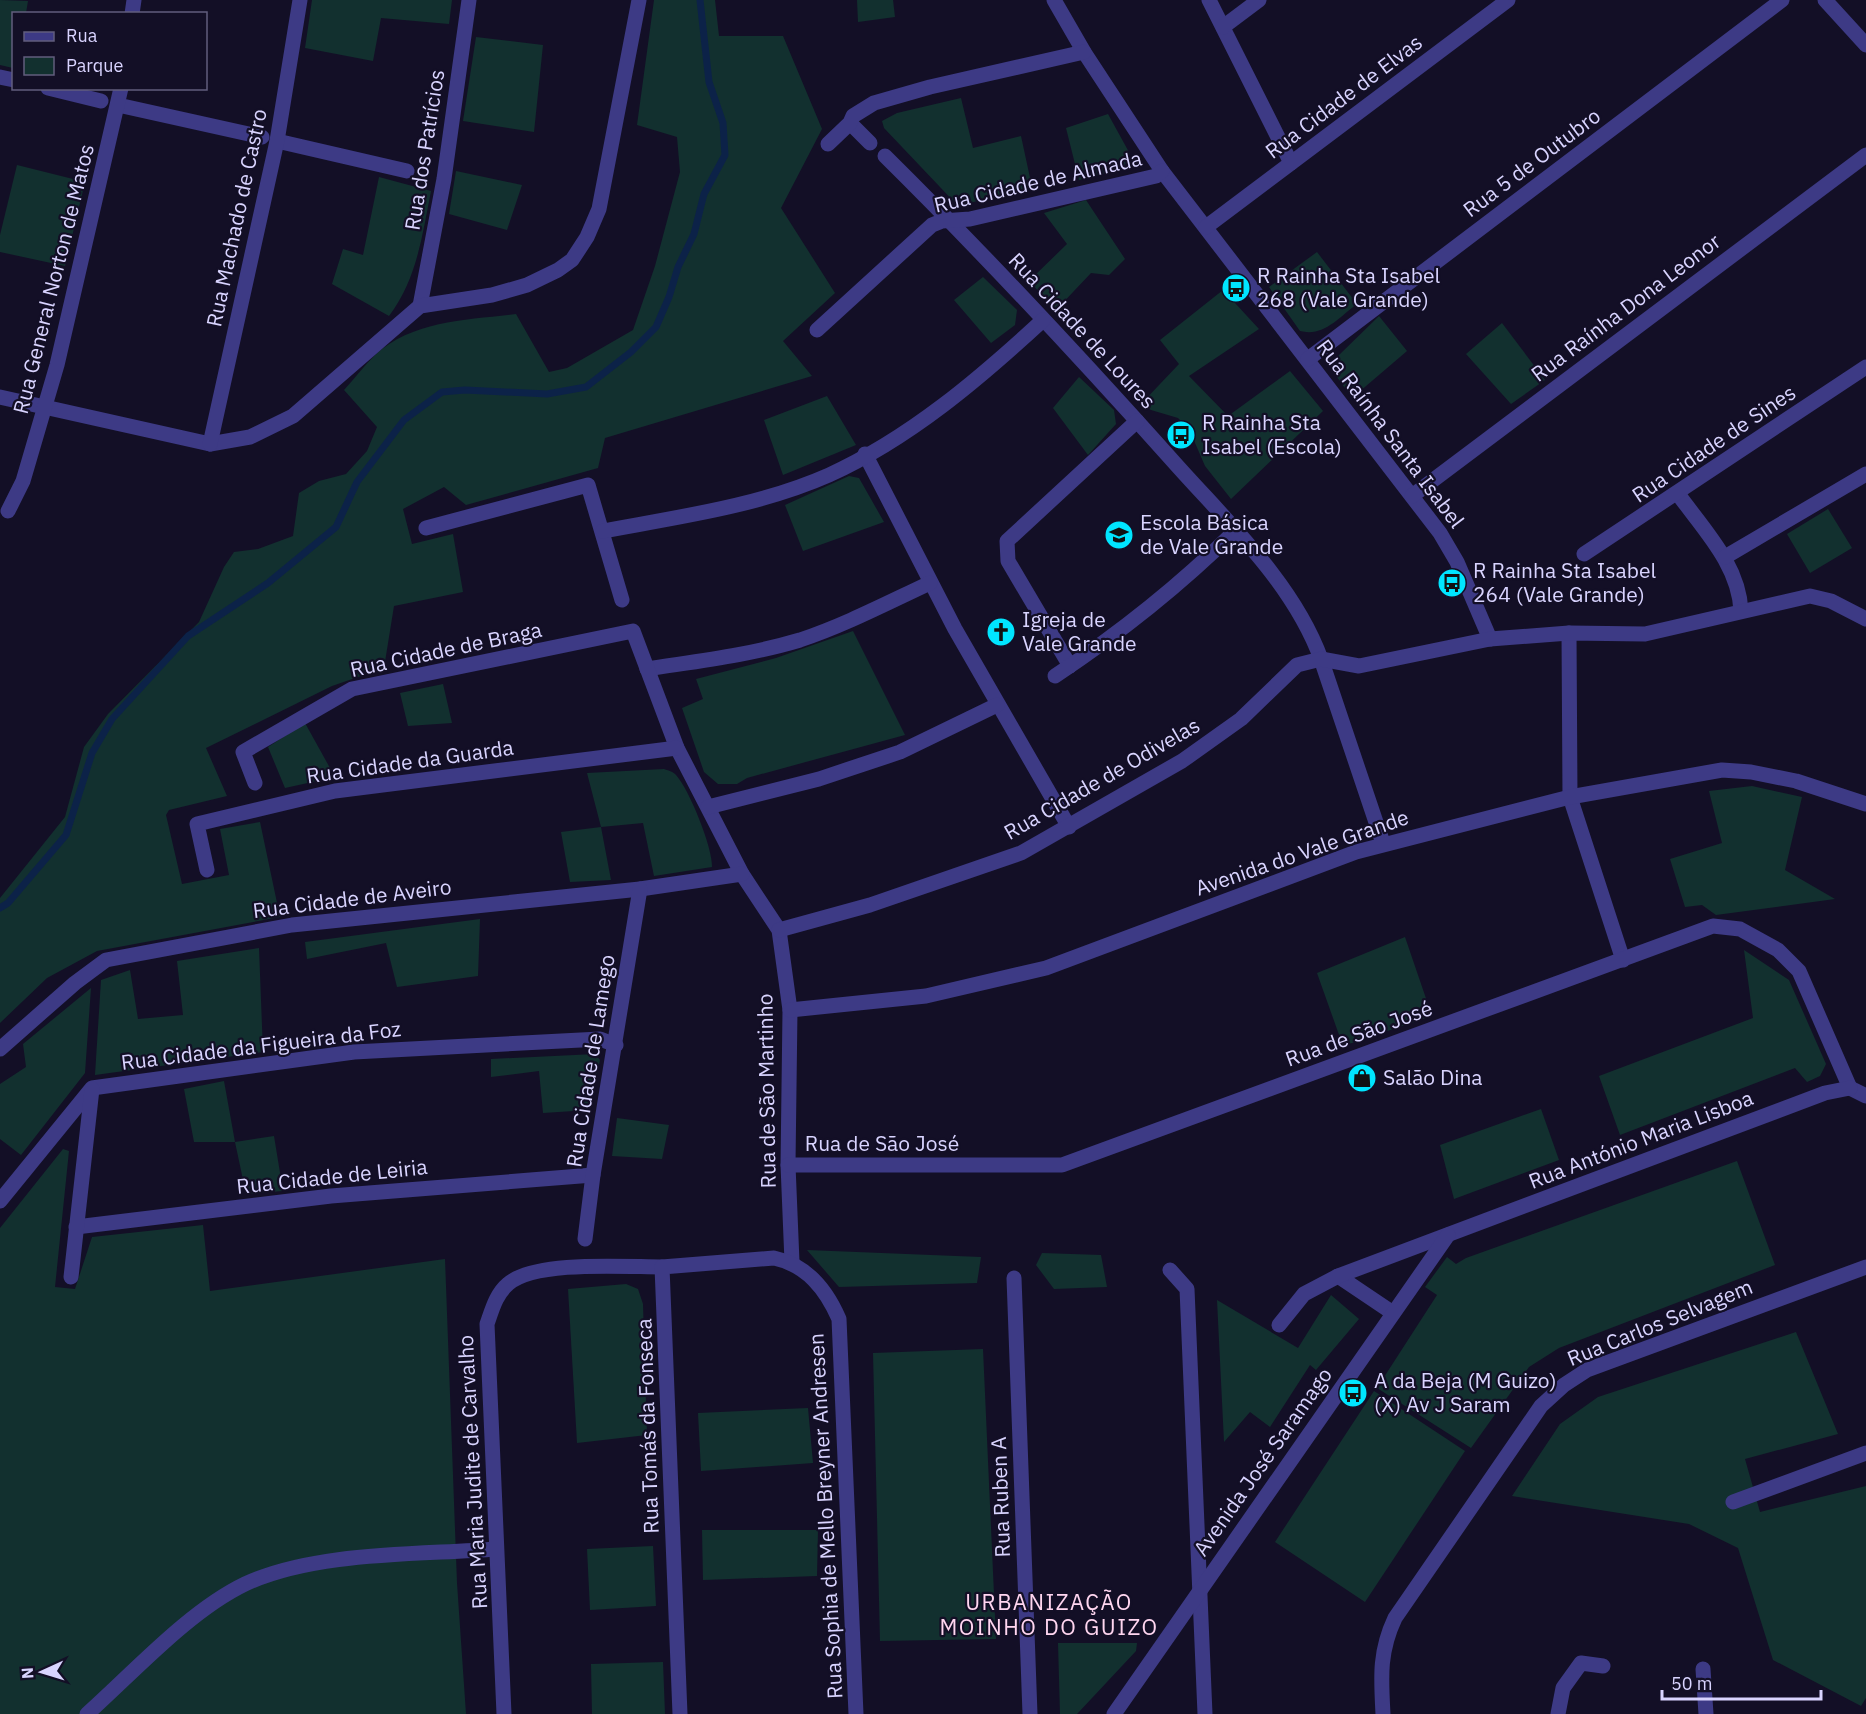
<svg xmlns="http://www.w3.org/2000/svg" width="1866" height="1714" viewBox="0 0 1866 1714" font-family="'IBM Plex Sans',sans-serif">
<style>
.green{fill:#12302f}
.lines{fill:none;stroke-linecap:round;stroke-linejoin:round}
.stream{stroke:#0c2248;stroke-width:7}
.minor{stroke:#3d3a85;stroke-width:15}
.labels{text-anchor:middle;stroke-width:4.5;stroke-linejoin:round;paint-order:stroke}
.street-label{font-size:21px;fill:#d9d4ff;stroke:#130f26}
.poi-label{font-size:21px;fill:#d9d4ff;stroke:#130f26;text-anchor:start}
.neighbourhood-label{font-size:22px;letter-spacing:1.5px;fill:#ffd6f0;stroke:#130f26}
</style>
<rect width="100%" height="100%" fill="#130f26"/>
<g class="green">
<polygon points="0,0 28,1 26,13 14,14 13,68 0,65"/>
<polygon points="312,0 452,0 449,24 381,18 373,61 305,48"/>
<path d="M654,0H715L719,36H783L822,129L781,208L835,293L783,341L812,376L605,438L598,468L466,505L444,487L403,509L412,544L453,534L463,592L394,606L384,668L332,686L206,748L227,796L169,810L166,815L182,884L229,875L220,829L260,822L280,917L97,951L47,978L0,1023V898L65,817L84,747L108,714L199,622L224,567L234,552L258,549L293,536L299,493L319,481L346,474L367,451L377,427L344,390C354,379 364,366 375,355C413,320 468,320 516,314L549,372L567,368L633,330L655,266L680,172L677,137L637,125Z"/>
<polygon points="857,0 893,0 895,17 858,22"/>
<polygon points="476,37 543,45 534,132 463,121"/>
<polygon points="961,98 973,148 1021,136 1032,187 958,206 884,128 882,121 897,113"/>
<polygon points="1108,114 1130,154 1123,169 1079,180 1066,128"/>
<polygon points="17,165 85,182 65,266 0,252 0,235"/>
<polygon points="456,171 522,185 507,230 449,214"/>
<path d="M379,177L431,191C422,236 417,279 389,316L332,284L343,249L363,255Z"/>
<polygon points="1086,200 1125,259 1109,275 1091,273 1056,310 1029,281 1067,244 1044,213"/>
<path d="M1317,252L1357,304C1338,318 1324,337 1300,331L1269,287Z"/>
<polygon points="983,277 1017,310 1015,325 991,343 954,300"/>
<polygon points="1223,290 1259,329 1189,376 1228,416 1290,371 1323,411 1231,499 1205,466 1189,429 1178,418 1151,410 1141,404 1179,364 1160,340"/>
<polygon points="1379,316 1407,351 1352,398 1332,370 1336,358"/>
<polygon points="1502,323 1545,380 1511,404 1466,354"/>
<polygon points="1079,377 1114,410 1116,424 1088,455 1053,408"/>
<polygon points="827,396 856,445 783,475 764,420"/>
<polygon points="849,476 859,478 884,522 803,551 785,505"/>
<polygon points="1828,509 1852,548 1810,573 1787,534"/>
<polygon points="853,631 905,735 747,778 737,784 718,784 704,772 682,708 703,699 696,679 776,658"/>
<polygon points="443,684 452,723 408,726 400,693"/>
<polygon points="305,723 335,777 285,788 268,747"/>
<path d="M664,769C667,770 674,772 676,775C689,789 713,848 712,867L654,876L643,823L601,827L611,880L570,882L561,832L601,827L587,773Z"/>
<polygon points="1752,786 1802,797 1785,870 1835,899 1716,915 1702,905 1685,907 1670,859 1722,843 1709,791"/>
<polygon points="480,919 478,976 397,987 386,943 307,959 305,942"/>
<polygon points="1405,937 1432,1016 1343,1046 1317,973"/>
<polygon points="259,948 263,1052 95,1075 101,980 130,970 138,1019 183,1015 177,961"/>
<polygon points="1744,950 1789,980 1826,1064 1820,1076 1807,1082 1795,1068 1620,1135 1599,1076 1753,1018"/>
<polygon points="91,988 85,1073 21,1155 0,1139 0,1084 26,1067 23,1044"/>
<polygon points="595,1054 600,1060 589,1110 543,1113 539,1071 491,1077 491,1059"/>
<polygon points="224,1081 235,1142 274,1136 283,1191 246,1194 235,1142 194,1142 184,1089"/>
<polygon points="1541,1109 1559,1160 1454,1199 1440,1145"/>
<polygon points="617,1118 669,1125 662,1159 612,1156"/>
<polygon points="63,1149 69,1151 55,1287 75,1289 92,1237 203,1225 210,1291 445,1259 457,1583 466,1714 0,1714 0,1228"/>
<polygon points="1737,1161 1775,1265 1559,1348 1529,1367 1471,1448 1377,1388 1437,1295 1425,1287 1447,1257 1456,1264 1466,1258"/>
<polygon points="807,1250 981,1257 977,1283 839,1287"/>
<polygon points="1042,1253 1101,1255 1107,1287 1054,1289 1036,1265"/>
<polygon points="626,1284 638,1289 643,1304 647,1435 577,1443 568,1289"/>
<polygon points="1331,1295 1359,1319 1316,1370 1310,1365 1270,1427 1250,1412 1224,1442 1217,1300 1298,1348"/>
<polygon points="1796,1332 1838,1434 1745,1459 1760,1512 1866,1486 1866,1698 1861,1706 1773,1660 1738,1548 1689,1524 1512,1496 1560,1424 1598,1397"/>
<polygon points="983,1349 996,1639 880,1641 873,1353"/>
<polygon points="1374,1391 1465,1451 1365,1602 1275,1542"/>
<polygon points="808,1408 813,1463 701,1471 698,1413"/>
<polygon points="702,1530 818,1530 817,1576 703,1580"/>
<polygon points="653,1546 656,1606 590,1610 587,1549"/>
<polygon points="1058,1643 1137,1643 1136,1651 1077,1714 1060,1714"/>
<polygon points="663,1662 665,1714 592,1714 591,1664"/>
</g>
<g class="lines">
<polyline class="stream" points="0,908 8,903 66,835 92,753 112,719 188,636 268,583 336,527 357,482 404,420 442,392 465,390 547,394 586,387 631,352 656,327 669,297 678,267 694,234 704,194 725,155 723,123 709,82 700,0"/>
<g class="minor">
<polyline points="1054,0 1084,52 1162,171 1440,533 1457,562 1490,639"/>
<polyline points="1209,0 1291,163"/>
<polyline points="1825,0 1866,45"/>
<polyline points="132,14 134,0"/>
<polyline points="1223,27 1259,0"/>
<polyline points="0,77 14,80"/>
<polyline points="48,88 101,101"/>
<polyline points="118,105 262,137"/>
<polyline points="850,123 870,143"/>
<polyline points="277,141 407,171"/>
<polyline points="828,144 850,123 853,116 874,103 930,87 1084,52"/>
<path d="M885,156C984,254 1079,356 1172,460C1226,521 1293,582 1321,659L1383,843"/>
<polyline points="1206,227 1508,0"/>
<polyline points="420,306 444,179 469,0"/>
<polyline points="817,330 932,225 942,221 970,219 1156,176 1162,171"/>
<polyline points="1308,359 1782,0"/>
<polyline points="0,397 210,444 250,437 293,416 420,306 492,295 527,285 558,270 572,260 587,237 599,209 639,0"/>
<polyline points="210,444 277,141 300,0"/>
<polyline points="865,454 955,629 1069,827"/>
<path d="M1678,494C1704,530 1739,565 1741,611"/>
<polyline points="1412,496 1866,155"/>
<polyline points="8,511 23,481 57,365 121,88"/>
<polyline points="426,528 588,485 622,600"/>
<path d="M603,531C678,517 759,506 829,475C910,438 979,379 1043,320"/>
<polyline points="1584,554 1866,367"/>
<polyline points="1725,557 1866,474"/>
<polyline points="1569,633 1570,797 1623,960"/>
<polyline points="1070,666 1008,561 1007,541 1137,421"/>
<path d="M647,669C698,661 750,655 800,640C845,625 887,603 930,583"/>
<path d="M1055,676C1120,633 1179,586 1235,531"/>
<polyline points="255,783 243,752 352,689 633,631 677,748 742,874 779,930 790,1010 788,1165 792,1262"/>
<polyline points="708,807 819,779 900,752 997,705"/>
<polyline points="207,870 197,824 335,791 677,748"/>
<polyline points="779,930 870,905 1021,853 1182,761 1241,719 1297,665 1321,659 1359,666 1490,639 1569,633 1645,634 1810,596 1831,601 1866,619"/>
<polyline points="790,1010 926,996 1046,968 1356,852 1570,797 1722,770 1751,772 1796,781 1866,804"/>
<polyline points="0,1049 75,983 106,960 292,925 640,889 742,874"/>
<polyline points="1850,1088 1866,1096"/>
<polyline points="788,1165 1062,1165 1713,926 1740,929 1778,950 1799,971 1850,1088"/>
<polyline points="0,1201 92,1088 354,1052 600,1039 616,1045"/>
<polyline points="76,1227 331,1196 593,1175"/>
<polyline points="585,1239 593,1175 640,889"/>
<polyline points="1170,1270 1187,1289 1205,1714"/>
<polyline points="1338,1276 1393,1313"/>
<polyline points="71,1277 92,1089"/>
<polyline points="1014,1278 1030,1714"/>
<polyline points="1279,1325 1304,1294 1338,1276 1825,1093 1850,1088"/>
<polyline points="1733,1502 1866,1453"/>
<polyline points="1703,1669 1706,1714"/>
<path d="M87,1714C134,1672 189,1611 245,1584C316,1551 419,1555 496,1549"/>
<path d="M504,1714L487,1324C492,1310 496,1294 508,1284C535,1260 626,1267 662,1267"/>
<path d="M680,1714L662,1267L774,1258C807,1265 826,1289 839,1319L856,1714"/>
<polyline points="1114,1714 1448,1235"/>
<path d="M1383,1714C1381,1677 1379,1652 1395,1618L1541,1406L1564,1385L1587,1370L1866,1267"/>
<polyline points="1558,1714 1563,1688 1581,1663 1603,1666"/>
</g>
</g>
<defs>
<g id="bus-disc" transform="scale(1.5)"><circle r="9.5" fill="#00e5ff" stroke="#130f26"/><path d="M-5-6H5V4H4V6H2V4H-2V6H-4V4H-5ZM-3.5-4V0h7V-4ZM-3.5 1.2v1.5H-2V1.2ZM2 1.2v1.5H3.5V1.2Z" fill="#111"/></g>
<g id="school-disc" transform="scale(1.5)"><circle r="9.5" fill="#00e5ff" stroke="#130f26"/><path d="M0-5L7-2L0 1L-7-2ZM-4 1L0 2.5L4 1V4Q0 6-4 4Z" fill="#111"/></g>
<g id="church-disc" transform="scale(1.5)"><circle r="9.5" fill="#00e5ff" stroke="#130f26"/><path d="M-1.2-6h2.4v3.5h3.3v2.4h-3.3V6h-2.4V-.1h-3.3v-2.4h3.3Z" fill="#111"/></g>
<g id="shop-disc" transform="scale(1.5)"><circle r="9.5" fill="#00e5ff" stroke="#130f26"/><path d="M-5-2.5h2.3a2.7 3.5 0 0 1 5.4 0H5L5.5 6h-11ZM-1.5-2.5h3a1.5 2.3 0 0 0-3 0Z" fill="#111"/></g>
</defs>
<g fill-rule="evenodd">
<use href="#bus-disc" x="1236" y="288"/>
<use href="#bus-disc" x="1181" y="435"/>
<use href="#school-disc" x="1119" y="535"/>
<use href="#bus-disc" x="1452" y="583"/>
<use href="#church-disc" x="1001" y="632"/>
<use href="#shop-disc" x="1362" y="1078"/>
<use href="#bus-disc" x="1353" y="1393"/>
</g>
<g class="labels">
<g class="street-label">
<text transform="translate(1344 97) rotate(-37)" y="7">Rua Cidade de Elvas</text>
<text transform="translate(425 150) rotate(-81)" y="7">Rua dos Patrícios</text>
<text transform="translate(1532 163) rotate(-37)" y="7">Rua 5 de Outubro</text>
<text transform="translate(1038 182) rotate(-13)" y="7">Rua Cidade de Almada</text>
<text transform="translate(237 218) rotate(-78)" y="7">Rua Machado de Castro</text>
<text transform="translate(54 279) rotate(-76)" y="7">Rua General Norton de Matos</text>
<text transform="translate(1626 308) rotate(-37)" y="7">Rua Raínha Dona Leonor</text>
<text transform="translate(1082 331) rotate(47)" y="7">Rua Cidade de Loures</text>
<text transform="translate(1390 434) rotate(53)" y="7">Rua Raínha Santa Isabel</text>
<text transform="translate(1714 444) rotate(-34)" y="7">Rua Cidade de Sines</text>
<text transform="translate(446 650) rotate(-12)" y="7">Rua Cidade de Braga</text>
<text transform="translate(410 762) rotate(-8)" y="7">Rua Cidade da Guarda</text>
<text transform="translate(1102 779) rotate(-30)" y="7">Rua Cidade de Odivelas</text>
<text transform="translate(1302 853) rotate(-19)" y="7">Avenida do Vale Grande</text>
<text transform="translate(352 899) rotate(-7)" y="7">Rua Cidade de Aveiro</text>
<text transform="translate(1359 1034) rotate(-20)" y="7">Rua de São José</text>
<text transform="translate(261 1046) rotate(-7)" y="7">Rua Cidade da Figueira da Foz</text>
<text transform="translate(591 1061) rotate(-81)" y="7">Rua Cidade de Lamego</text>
<text transform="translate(767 1091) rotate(-91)" y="7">Rua de São Martinho</text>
<text transform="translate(1641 1140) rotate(-21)" y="7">Rua António Maria Lisboa</text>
<text x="882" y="1151">Rua de São José</text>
<text transform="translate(332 1177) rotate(-6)" y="7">Rua Cidade de Leiria</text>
<text transform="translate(1660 1323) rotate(-22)" y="7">Rua Carlos Selvagem</text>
<text transform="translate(648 1426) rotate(-92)" y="7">Rua Tomás da Fonseca</text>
<text transform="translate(1263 1462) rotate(-55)" y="7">Avenida José Saramago</text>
<text transform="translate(473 1472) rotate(-93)" y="7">Rua Maria Judite de Carvalho</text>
<text transform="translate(1001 1497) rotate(-92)" y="7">Rua Ruben A</text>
<text transform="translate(826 1516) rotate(-93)" y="7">Rua Sophia de Mello Breyner Andresen</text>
</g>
<g class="poi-label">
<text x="1257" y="283">R Rainha Sta Isabel<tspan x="1257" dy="24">268 (Vale Grande)</tspan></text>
<text x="1202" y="430">R Rainha Sta<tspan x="1202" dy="24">Isabel (Escola)</tspan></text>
<text x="1140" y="530">Escola Básica<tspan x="1140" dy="24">de Vale Grande</tspan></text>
<text x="1473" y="578">R Rainha Sta Isabel<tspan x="1473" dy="24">264 (Vale Grande)</tspan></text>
<text x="1022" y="627">Igreja de<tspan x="1022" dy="24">Vale Grande</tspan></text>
<text x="1383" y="1085">Salão Dina</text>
<text x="1374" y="1388">A da Beja (M Guizo)<tspan x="1374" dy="24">(X) Av J Saram</tspan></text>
</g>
<g class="neighbourhood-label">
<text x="1049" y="1610">URBANIZAÇÃO<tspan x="1049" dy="25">MOINHO DO GUIZO</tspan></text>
</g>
</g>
<rect x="12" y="12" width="195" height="78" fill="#130f26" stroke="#625e7d" stroke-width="1.5"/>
<rect x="24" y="32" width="30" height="9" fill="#3d3a85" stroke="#625e7d" stroke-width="1.5"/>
<text x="66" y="42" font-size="18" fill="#d9d4ff">Rua</text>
<rect x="24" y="57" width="30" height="18" fill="#12302f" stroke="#625e7d" stroke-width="1.5"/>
<text x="66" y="72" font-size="18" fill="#d9d4ff">Parque</text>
<g transform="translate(42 1672) rotate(266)" stroke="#130f26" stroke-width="4.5" paint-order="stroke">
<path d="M0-4.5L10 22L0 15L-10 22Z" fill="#d9d4ff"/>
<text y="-9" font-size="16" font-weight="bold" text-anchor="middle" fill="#d9d4ff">N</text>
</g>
<path d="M1662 1690v9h159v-9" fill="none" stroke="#d9d4ff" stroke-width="3"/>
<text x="1671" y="1690" font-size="18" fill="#d9d4ff" stroke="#130f26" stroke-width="4.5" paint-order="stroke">50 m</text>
</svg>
